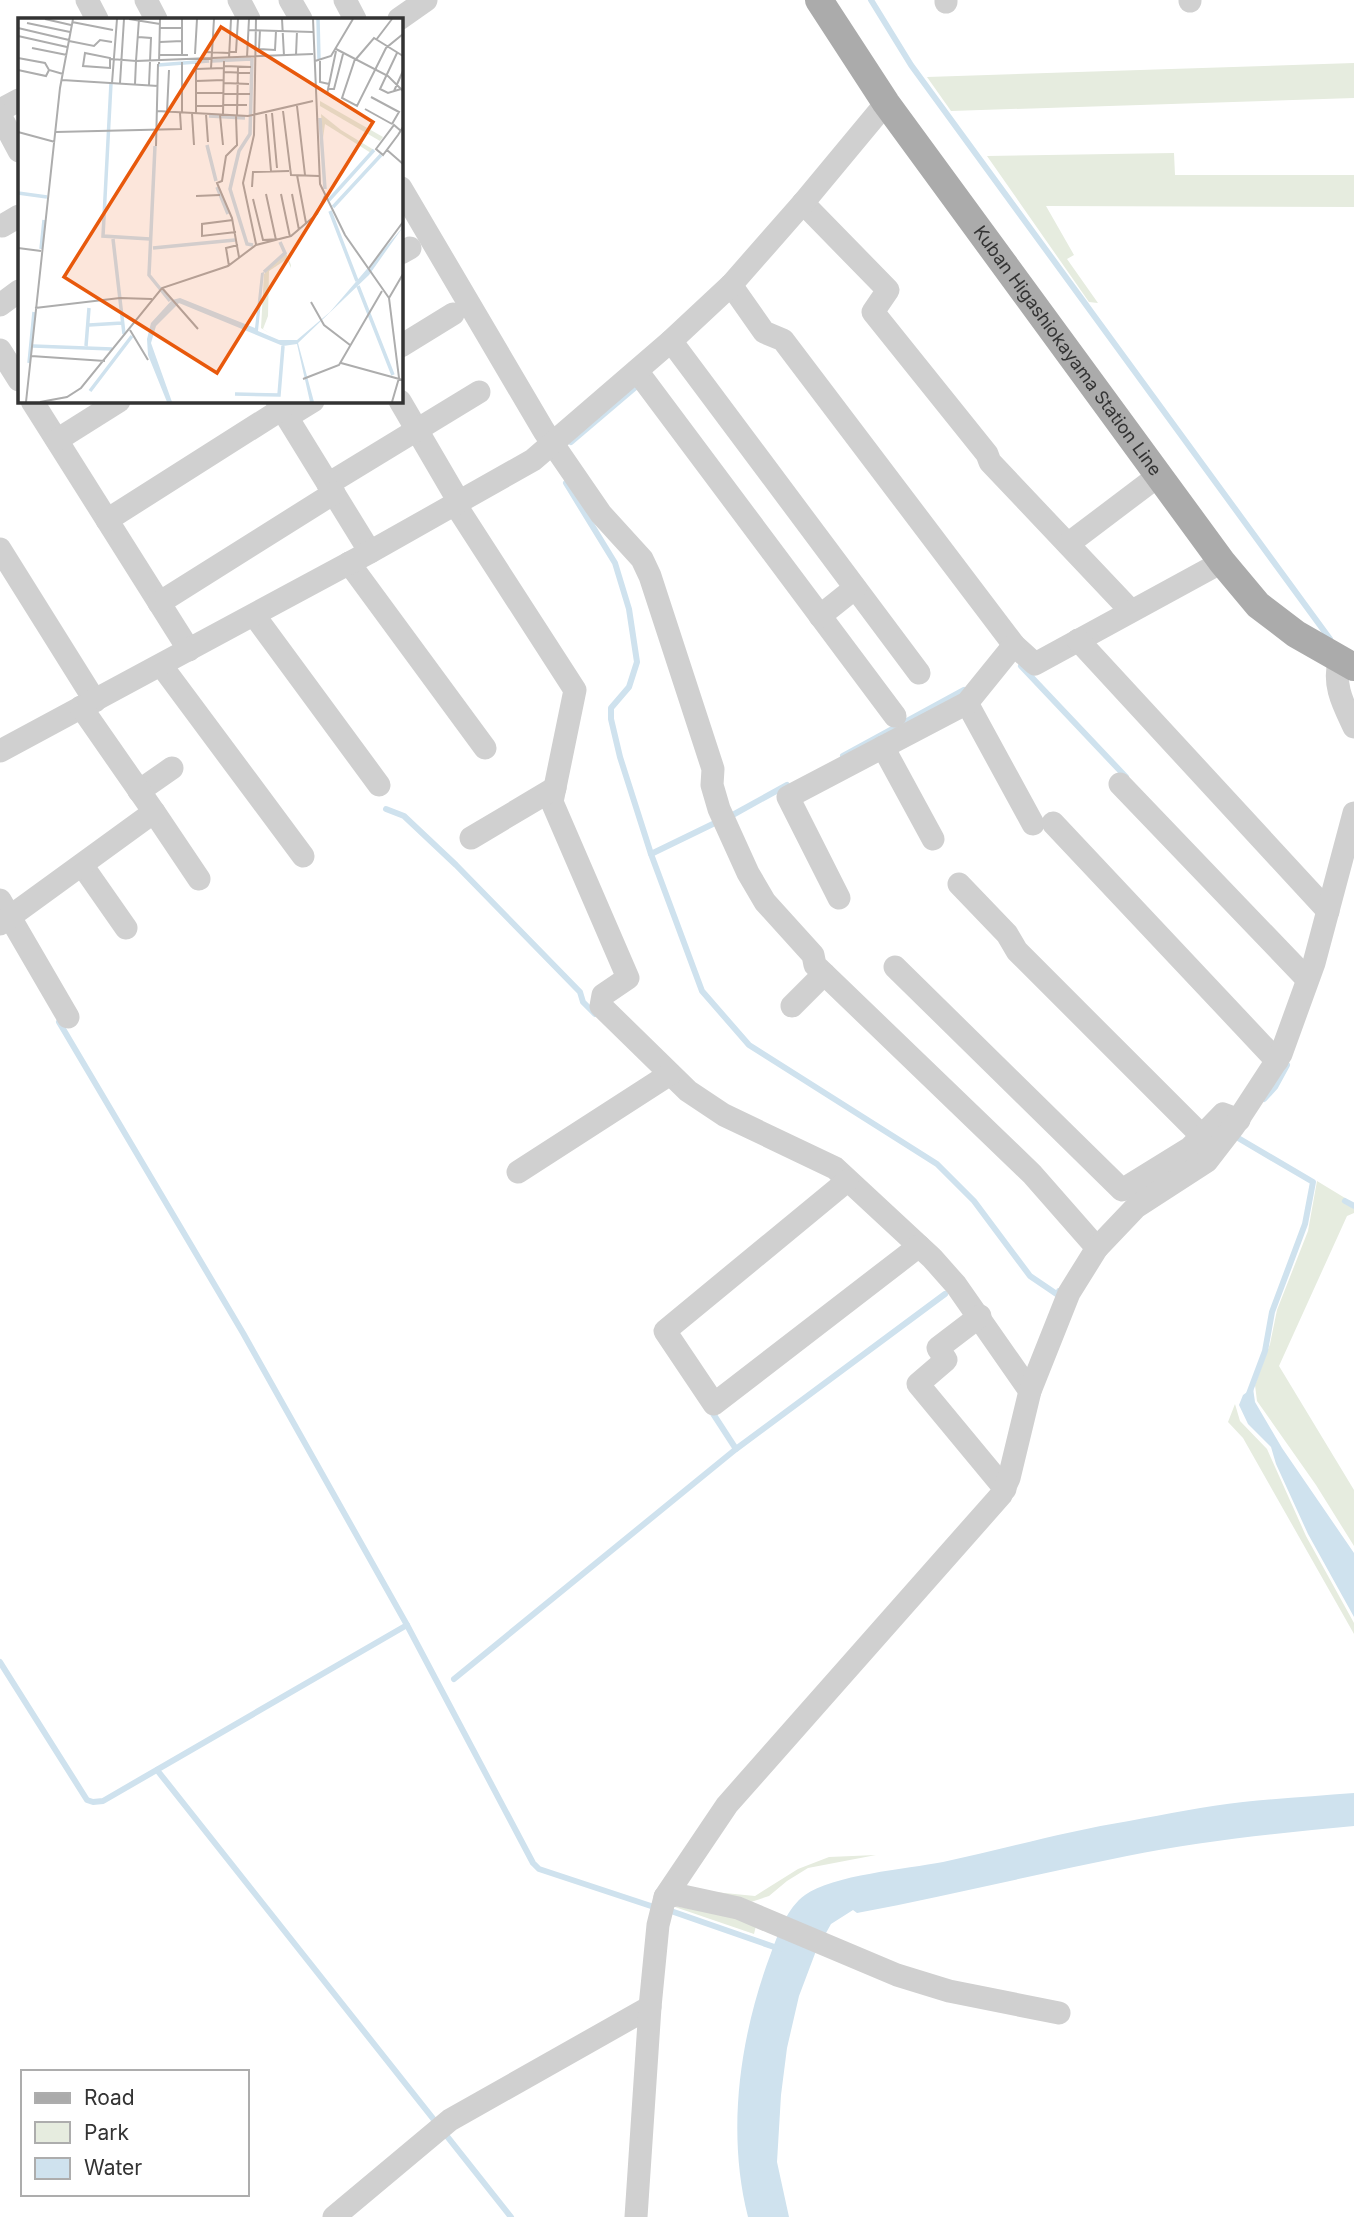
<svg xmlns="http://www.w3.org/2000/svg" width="1354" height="2217" viewBox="0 0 1354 2217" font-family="Inter,sans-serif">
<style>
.green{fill:#e6ecdf}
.water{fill:#cfe2ee}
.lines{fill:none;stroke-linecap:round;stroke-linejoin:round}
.stream{stroke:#cfe2ee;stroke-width:6}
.minor{stroke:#d0d0d0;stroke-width:23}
.major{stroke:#ababab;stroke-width:28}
.labels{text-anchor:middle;stroke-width:7;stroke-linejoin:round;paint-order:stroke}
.street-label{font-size:18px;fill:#333;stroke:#fff}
.inset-river{fill:none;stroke:#cfe2ee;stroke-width:3.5}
.inset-road{fill:none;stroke:#adadad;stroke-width:2}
.view{fill:#e8590c;fill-opacity:0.15;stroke:#e8590c;stroke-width:3.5}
.inset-edge{fill:none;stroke:#333;stroke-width:3.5}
</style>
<rect width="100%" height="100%" fill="#fff"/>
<g class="green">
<polygon points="1354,63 1354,98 951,111 927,77"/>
<polygon points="1174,153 1175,175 1354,175 1354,207 1046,206 1074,255 1067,259 1098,303 1089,302 987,156"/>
<polygon points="1317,1181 1345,1198 1344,1202 1354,1209 1354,1213 1347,1216 1279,1366 1354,1490 1354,1546 1316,1485 1257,1401 1255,1385 1270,1344 1277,1310 1308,1231"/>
<polygon points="1235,1404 1240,1421 1267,1449 1306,1536 1354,1623 1354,1634 1243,1438 1228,1422"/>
<polygon points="876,1855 808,1868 787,1881 769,1896 751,1902 684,1889 755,1896 798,1869 829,1857"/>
<polygon points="672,1906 743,1915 756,1926 754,1934"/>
</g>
<g class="water">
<polygon points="1253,1388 1255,1402 1282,1448 1354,1553 1354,1617 1308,1534 1276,1464 1271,1447 1248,1424 1239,1405 1243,1395"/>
<path d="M1354,1793V1826C1278,1833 1202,1841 1127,1856C1037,1874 947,1896 857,1913L853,1910L831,1924L816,1951L799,1996L787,2048L781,2095L777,2162L789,2217H748C726,2131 740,2035 771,1953C779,1932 787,1908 805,1895C832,1875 907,1869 943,1862C1005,1849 1066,1831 1129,1821C1167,1814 1205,1806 1243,1802C1280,1798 1317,1796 1354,1793Z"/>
</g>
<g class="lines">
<g class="stream">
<polyline points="871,0 911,65 1330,639"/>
<polyline points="571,442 638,385"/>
<polyline points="566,483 615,563 629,609 637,662 629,687 611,708 611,719 620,757 651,854 702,991 749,1045 937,1164 974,1201 1030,1276 1058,1295 1059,1291"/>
<polyline points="1021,666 1126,777"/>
<polyline points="843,756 964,690"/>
<polyline points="386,809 404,816 456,865 580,992 583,1002 595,1014"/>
<polyline points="729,817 787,785"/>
<polyline points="651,854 719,821"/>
<polyline points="59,1022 243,1333 407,1625 533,1863 539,1869 657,1908"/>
<polyline points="1264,1099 1275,1087 1287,1065"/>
<polyline points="1233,1135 1313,1182 1305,1224 1272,1312 1265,1351 1247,1399"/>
<polyline points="1345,1201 1354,1206"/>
<polyline points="710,1409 736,1449"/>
<polyline points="0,1662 87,1800 93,1802 103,1801 407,1625"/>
<polyline points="454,1679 736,1449 945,1294"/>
<polyline points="157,1770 511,2217"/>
<polyline points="668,1910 780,1949"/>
</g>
<g class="minor">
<polyline points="87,0 97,19"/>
<polyline points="146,0 156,19"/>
<polyline points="239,0 249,19"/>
<polyline points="290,0 301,19"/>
<polyline points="345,0 355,19"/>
<polyline points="946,0 946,2"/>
<polyline points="1190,0 1190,1"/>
<polyline points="399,19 426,0"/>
<polyline points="0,110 19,100"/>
<polyline points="0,115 19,151"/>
<polyline points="401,188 544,431 601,514 642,559 650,576 713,769 712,785 719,809 748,873 765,902 813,955 815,965 1032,1174 1097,1248"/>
<polyline points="803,203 888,290 873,312 987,454 990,462 1131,611"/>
<polyline points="2,226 19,216"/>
<polyline points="401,253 410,248"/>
<polyline points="731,285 764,332 783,340 1014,645 1035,664 1222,562"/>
<polyline points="0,305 19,291"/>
<polyline points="671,341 919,673"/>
<polyline points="401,346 453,314"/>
<polyline points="0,350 19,380"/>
<polyline points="637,371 895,716"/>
<polyline points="32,401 189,650"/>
<polyline points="277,401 370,552"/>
<polyline points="400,401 459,502"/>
<polyline points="287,417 313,401"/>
<polyline points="57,440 119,401"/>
<polyline points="328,484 479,392"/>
<polyline points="455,504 575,690 552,802 628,978 603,995 601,1006 688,1091 724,1115 835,1168 932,1258 956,1285 1030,1391"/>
<polyline points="107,520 282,409"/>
<polyline points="1068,544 1158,476"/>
<polyline points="0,549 95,701"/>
<polyline points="349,563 485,748"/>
<polyline points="159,603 334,493"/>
<polyline points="254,615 379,785"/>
<polyline points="820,616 855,588"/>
<polyline points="1078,640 1328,911"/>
<path d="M1340,658C1332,684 1343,704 1354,727"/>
<polyline points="161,665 303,856"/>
<polyline points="967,703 1033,824"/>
<polyline points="883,747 933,839"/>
<polyline points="0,751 370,552 533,460 671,341 731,285 803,203 886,103"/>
<polyline points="1120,784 1307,979"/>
<polyline points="139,791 172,768"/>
<polyline points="154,812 199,879"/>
<polyline points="1053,823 1277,1061"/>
<polyline points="471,838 555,788"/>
<polyline points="82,865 126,928"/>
<polyline points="959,884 1007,934 1017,951 1202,1136"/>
<polyline points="839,898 788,797 967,703 1014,645"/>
<polyline points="0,900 68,1017"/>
<polyline points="0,924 154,812 81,707"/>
<polyline points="895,967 1122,1190 1190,1148 1223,1114 1239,1120"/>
<polyline points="792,1006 824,974"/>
<polyline points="518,1172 670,1074"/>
<polyline points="847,1181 665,1331 714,1404 919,1246"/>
<polyline points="980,1316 938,1348 946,1360 918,1384 1005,1489"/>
<polyline points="665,1897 678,1895 738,1908 897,1975 949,1991 1059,2013"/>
<polyline points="334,2217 450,2120 650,2007"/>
<polyline points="636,2217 650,2007 658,1925 665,1897 727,1805 1001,1495 1009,1478 1030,1391 1069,1293 1097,1248 1136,1207 1207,1161 1234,1126 1281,1054 1314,963 1354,813"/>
</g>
<path class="major" id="s1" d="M819,0L886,103L1222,562L1258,605L1296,634L1354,667"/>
</g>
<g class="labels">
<g class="street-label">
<text dy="6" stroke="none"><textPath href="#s1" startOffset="430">Kuban Higashiokayama Station Line</textPath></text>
</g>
</g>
<g transform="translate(18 18)">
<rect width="385" height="385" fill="#fff"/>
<path d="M302,83L365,119L362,123L302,88ZM303,96L323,112L356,132L353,135L307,106L305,120ZM268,235L273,247V250L269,241L251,253L250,298L245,311L254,317L243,310L246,256Z" fill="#e6ecdf"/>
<path d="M385,209L351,257L280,325L296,384H292L279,326L265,328L161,285L138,308L133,325L154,384H149L130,337L129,321L133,305L154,282L162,280L237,310L243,255L246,254L240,313L261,322H279L312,294Z" fill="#cfe2ee"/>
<path class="inset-river" d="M300,1L301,42M234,40L232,116L221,133L212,171L229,226L235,227M194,43L233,41M140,47L191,43M93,65L85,218L132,221M191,98L227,100M302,100L307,171M189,127L198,163M137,128L131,257L152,283M199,169L210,196M0,175L29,179M311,182L356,132M315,189L363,137M312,193L339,263M95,221L106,316M135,230L217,222M23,231L26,202M246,254L267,235L262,224M340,268L375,357M71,307L104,305M15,328L94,331M68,328L71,290M11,345L16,294M72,373L114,318M217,376L261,377L265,328"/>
<path class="inset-road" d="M27,1L53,7M111,1L142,6M238,1L236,117L225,165L238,226M264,1L266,38M295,1L302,166L327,217L371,280L381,360L374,384M54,4L95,12M9,5L52,14M0,10L51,22M142,10H164M230,12L295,14M242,12L241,31L257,32L258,13M0,18L49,29M120,19L133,20L131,67M358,22L374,1M51,23L76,28L82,22L94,24M142,24L164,23M14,30L49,37M318,31L370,58L385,73M187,34L211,35M211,34H218L220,1M67,35L92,40V50L65,48ZM379,35L362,71L370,75L383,71M177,36L179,1M141,37H170M164,37V1M278,37L279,13M229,39L231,1M0,40L27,45L31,52L45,56M211,40L213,1M93,41L118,43L121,1M337,41L324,80L339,88L368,30L385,16M338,41L356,20L385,38M297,43L313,38L335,1M302,43V64L311,66M178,45V95M141,46L142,1M206,48L233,49M193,50L196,1M178,51L206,50M0,52L28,58L31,52M206,54L232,55M44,62L140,68M178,63L206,62M94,65L99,1M102,65L106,1M206,65L231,66M117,66L118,43L295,36M310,71H316L325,36M376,73L385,53M178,75H205M205,76H232M309,76L318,33M353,79L381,94L374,106M205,87H229M178,88H205M279,88L287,157M347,91L374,106M139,93L230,98L295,83M265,93L273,157L301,158M149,94L151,52M164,95V44M174,95L176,127M254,95L259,150M188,96L190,124M248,96L253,153M202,97L205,127M205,97L206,43M218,98L219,127L208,138L204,163L199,165L214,200L221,239M219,98L220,49M383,113L376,107L358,131L365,137L380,117L385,109M0,114L37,124M38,114L163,111L162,95M138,128L140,46M369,132L385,146M279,157L288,205M234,169L235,154L271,153M248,176L258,222M263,176L272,219M274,176L281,212M178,178L202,177M235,181L245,222L262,221M215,202L184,206V218L218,214M0,230L23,233M211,248L208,230L220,227M351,250L385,204M144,270L180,311M371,280L385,256M293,284L306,307L332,327M17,290L102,280L134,281M112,312L130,342M13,338L87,343M323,345L385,362M285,361L321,347L364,273M8,384L42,70L55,1M22,384L49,379L63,370L144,270L210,248L238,227L273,218L299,196L307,178"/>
<path class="view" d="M203,9L355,104L199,355L46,259Z"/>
<rect width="385" height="385" class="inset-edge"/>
</g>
<rect x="21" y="2070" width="228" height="126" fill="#ffffff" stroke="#adadad" stroke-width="2"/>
<rect x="35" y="2093" width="35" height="10" fill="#ababab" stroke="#adadad" stroke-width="2"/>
<text x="84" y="2105" font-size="21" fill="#333333">Road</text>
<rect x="35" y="2122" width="35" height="21" fill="#e6ecdf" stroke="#adadad" stroke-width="2"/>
<text x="84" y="2140" font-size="21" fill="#333333">Park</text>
<rect x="35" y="2158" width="35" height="21" fill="#cfe2ee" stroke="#adadad" stroke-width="2"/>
<text x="84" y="2175" font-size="21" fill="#333333">Water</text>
</svg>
